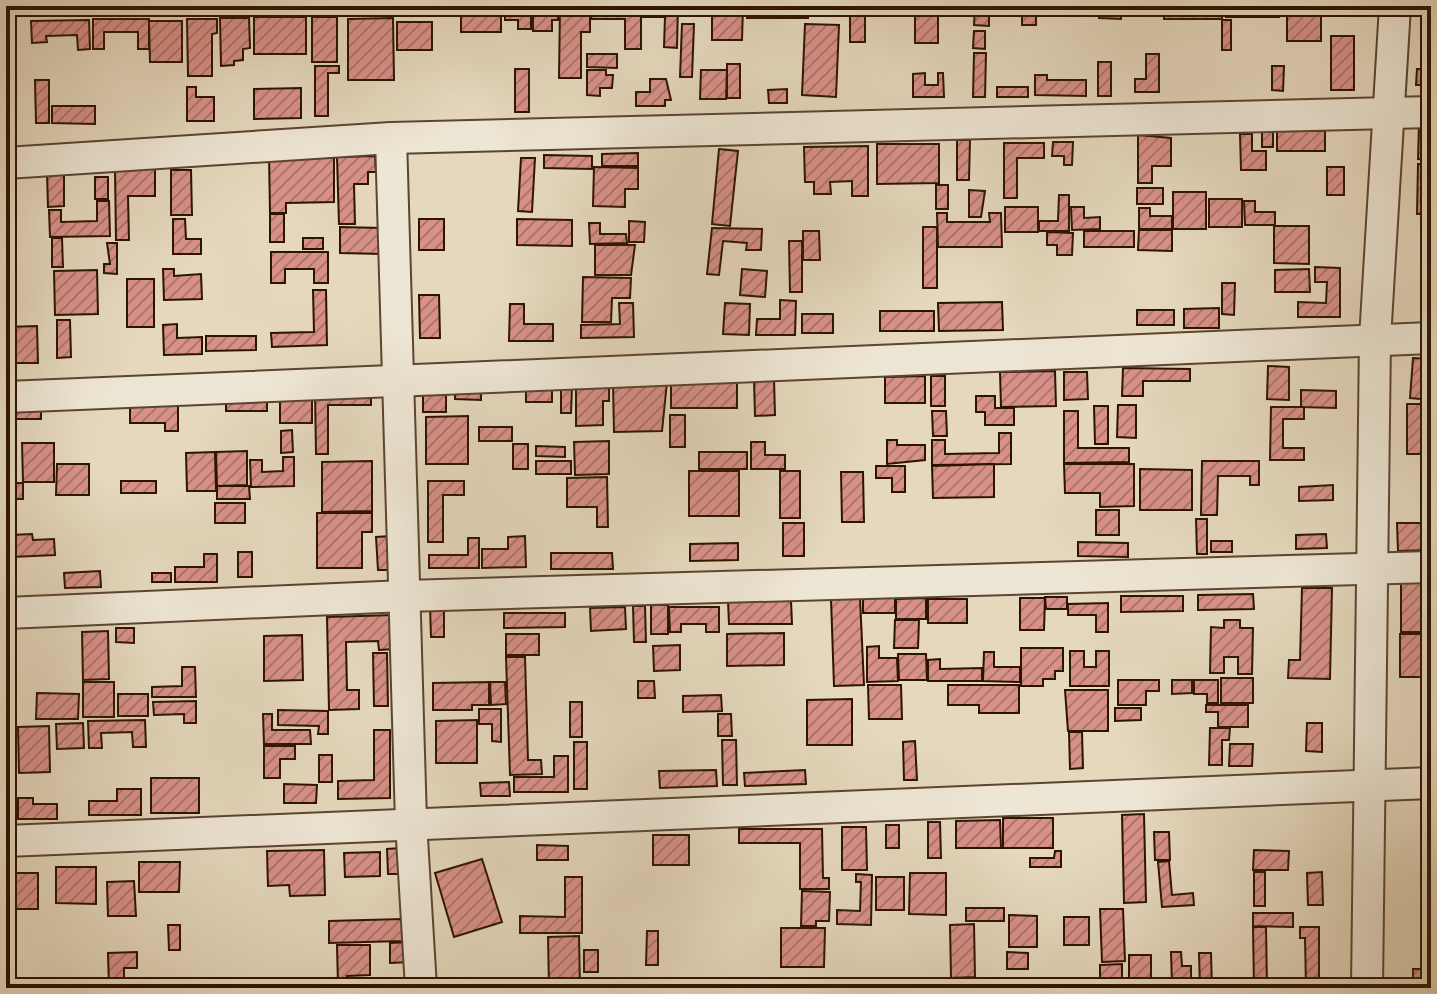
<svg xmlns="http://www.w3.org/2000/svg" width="1437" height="994" viewBox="0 0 1437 994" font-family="Alegreya,serif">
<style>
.building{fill:url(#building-hatch);stroke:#2d1302;stroke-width:2}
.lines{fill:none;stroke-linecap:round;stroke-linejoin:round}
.minor-casing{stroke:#5b4431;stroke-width:34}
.minor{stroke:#eee6d4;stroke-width:30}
</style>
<defs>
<pattern id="building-hatch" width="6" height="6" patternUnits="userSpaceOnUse" patternTransform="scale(2)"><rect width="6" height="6" fill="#d89189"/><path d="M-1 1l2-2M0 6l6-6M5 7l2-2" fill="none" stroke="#b0756e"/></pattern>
</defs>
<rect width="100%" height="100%" fill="#e5d8bd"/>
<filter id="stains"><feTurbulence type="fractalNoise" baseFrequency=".0025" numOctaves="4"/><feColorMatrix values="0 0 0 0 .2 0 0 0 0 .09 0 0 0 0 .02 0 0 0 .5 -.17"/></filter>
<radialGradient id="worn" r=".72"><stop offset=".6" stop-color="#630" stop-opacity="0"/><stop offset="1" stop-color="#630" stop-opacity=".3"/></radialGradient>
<g class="building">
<polygon points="560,6 590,6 590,32 581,32 581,78 559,78"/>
<polygon points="591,6 641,6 641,49 625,49 625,19 591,19"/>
<polygon points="642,6 678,6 677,48 664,47 665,17 642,17"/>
<rect x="747" y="6" width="39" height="12"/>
<polygon points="787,6 808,6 808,18 786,18"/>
<rect x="809" y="6" width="39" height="9"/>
<rect x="850" y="6" width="15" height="36"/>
<polygon points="866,6 912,6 912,12 866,13"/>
<polygon points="916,6 946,6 946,13 917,13"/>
<polygon points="975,6 1014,6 1014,13 989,12 989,26 974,25"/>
<polygon points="1016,6 1036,6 1036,25 1022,25 1022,10 1016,10"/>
<polygon points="1099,6 1121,6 1121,19 1099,18"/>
<rect x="1129" y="6" width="34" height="10"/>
<rect x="1164" y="6" width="58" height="13"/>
<rect x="1226" y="6" width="53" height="11"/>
<rect x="1287" y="6" width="34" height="35"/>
<rect x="461" y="7" width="40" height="25"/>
<polygon points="505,7 531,7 531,29 518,29 518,20 505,20"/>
<polygon points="533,7 558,7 558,20 552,20 552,31 533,31"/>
<polygon points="712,7 743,7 742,40 712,40"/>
<polygon points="938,14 938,43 915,43 915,15"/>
<rect x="254" y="17" width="52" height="37"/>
<rect x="312" y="17" width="25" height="45"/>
<polygon points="220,18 249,18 250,48 243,49 243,60 234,61 234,65 221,66"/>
<polygon points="393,18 394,80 348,80 348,19"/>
<polygon points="93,19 149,19 149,49 138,49 138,32 104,32 104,49 93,49"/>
<polygon points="187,19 217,19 217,33 212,34 212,76 188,76"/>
<polygon points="89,20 90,49 78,50 77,35 46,36 47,42 32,43 31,21"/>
<rect x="1222" y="20" width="9" height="30"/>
<polygon points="149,21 182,21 182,62 150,62"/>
<rect x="397" y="22" width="35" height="28"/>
<polygon points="682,24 694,24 692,77 680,77"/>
<polygon points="805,24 839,25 836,97 802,95"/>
<polygon points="974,31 985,31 985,49 973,48"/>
<rect x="1331" y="36" width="23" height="54"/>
<polygon points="974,53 986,53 985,97 973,97"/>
<polygon points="587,54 617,54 617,68 587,67"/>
<polygon points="1146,54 1159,54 1159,92 1135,92 1135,79 1146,79"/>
<rect x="1098" y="62" width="13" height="34"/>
<rect x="727" y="64" width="13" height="34"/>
<polygon points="315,66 339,66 339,73 328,73 328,116 315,116"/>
<polygon points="1272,66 1284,66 1283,91 1272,90"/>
<rect x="515" y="69" width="14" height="43"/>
<polygon points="1417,69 1431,69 1431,85 1416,85"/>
<polygon points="587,70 606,70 606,75 613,75 612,88 600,88 600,96 587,95"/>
<polygon points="701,70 727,70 726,99 700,99"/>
<polygon points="925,73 925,85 938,85 938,73 943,73 944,97 913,97 913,74"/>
<polygon points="1035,75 1047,75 1047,80 1086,80 1086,96 1035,95"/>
<polygon points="650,79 666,79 671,100 665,100 665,106 636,106 636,92 650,92"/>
<polygon points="35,80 49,80 49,123 36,123"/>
<polygon points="187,87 196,87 196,97 214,97 214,121 187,121"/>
<rect x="997" y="87" width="31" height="10"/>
<polygon points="301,88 301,118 254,119 254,89"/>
<polygon points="787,89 787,103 769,103 768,90"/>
<polygon points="52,106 95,106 95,124 52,123"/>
<polygon points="1419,124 1431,124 1431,160 1418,159"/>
<polygon points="1273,129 1273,147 1262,147 1262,130"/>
<rect x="1277" y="131" width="48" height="20"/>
<polygon points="1240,134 1252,134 1252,151 1266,151 1266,170 1241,170"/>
<polygon points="1138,135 1171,138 1171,166 1152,166 1152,183 1138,183"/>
<polygon points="957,140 970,140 969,180 957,180"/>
<polygon points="1053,142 1073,142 1072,165 1064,165 1064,156 1052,156"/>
<polygon points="1004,143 1044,143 1044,158 1017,158 1017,198 1004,198"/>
<polygon points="877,144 939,144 939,183 877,184"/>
<polygon points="868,146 868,196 852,196 852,181 830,182 831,194 814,194 814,182 805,182 804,147"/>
<polygon points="719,149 738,151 730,226 712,224"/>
<polygon points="638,153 638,166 602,166 602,154"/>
<polygon points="269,154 334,158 334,202 286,203 286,213 270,213"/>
<polygon points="544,155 592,156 592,169 544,168"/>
<polygon points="375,156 376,172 368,172 368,184 354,184 355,224 339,224 337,157"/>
<polygon points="521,158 535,158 532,212 518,211"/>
<polygon points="1418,164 1431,164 1431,214 1417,214"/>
<polygon points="155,167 155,196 128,196 129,240 116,240 115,168"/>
<polygon points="594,167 638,168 638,189 625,189 625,207 593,206"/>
<rect x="1327" y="167" width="17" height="28"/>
<polygon points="171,170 191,170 192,215 171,215"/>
<polygon points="47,172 64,172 64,206 48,207"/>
<rect x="95" y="177" width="13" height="22"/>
<rect x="936" y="185" width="12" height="24"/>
<rect x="1137" y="188" width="26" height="16"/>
<polygon points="969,190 985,191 981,217 969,217"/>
<rect x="1173" y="192" width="33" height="37"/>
<polygon points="1059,195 1069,195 1069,231 1039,231 1039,221 1058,221"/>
<rect x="1209" y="199" width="33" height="28"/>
<polygon points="97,201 109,201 110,236 50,237 49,210 61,210 61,222 97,221"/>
<polygon points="1244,201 1255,201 1255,212 1275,212 1275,225 1245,225"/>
<rect x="1005" y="207" width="33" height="25"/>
<polygon points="1071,207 1084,207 1084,218 1100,217 1100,229 1072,230"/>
<polygon points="1139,208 1150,208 1150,216 1172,216 1172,229 1139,229"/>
<polygon points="937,213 947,213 947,222 990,222 989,213 1001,213 1002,247 938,247"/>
<rect x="270" y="214" width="14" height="28"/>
<polygon points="173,219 185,219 186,239 201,239 201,254 173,254"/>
<rect x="419" y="219" width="25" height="31"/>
<polygon points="517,219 572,220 572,246 517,245"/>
<polygon points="629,221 645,222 644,242 629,242"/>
<polygon points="589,223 600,223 600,234 626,234 627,243 590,244"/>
<polygon points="1274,226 1309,226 1309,264 1274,263"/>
<polygon points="340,227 382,228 382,254 340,253"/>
<rect x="923" y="227" width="14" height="61"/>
<polygon points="712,228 762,229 761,250 746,250 747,243 723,241 719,275 707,274"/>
<polygon points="1431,228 1431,312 1428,313 1421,229"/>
<polygon points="1139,230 1172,230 1172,251 1138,250"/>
<polygon points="803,231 819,231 820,260 803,260"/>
<rect x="1084" y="231" width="50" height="16"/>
<polygon points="1047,232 1073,233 1072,255 1057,255 1057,245 1047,245"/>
<polygon points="52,238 62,238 63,267 52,267"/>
<rect x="303" y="238" width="20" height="11"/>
<polygon points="789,241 802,241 802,292 790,292"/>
<polygon points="107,243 117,243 117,274 104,273 104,264 110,264"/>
<polygon points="595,245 635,245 631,275 595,275"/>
<polygon points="271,252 328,252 328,283 314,283 314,269 285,269 285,283 271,283"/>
<polygon points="1315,267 1340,268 1340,317 1298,317 1298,302 1326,303 1327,282 1315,282"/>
<polygon points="163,269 174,269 174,276 201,274 202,299 164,300"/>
<polygon points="742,269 767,271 765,297 740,295"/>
<polygon points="1309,269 1310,292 1275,292 1275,270"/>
<polygon points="97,270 98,314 55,315 54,271"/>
<polygon points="583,277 631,278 630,298 612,298 611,322 582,322"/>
<rect x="127" y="279" width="27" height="48"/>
<polygon points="1222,283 1235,283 1234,315 1222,314"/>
<polygon points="313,290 326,290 327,345 272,347 271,333 314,332"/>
<polygon points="419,295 439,295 440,338 420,338"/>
<polygon points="780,300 796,301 795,335 756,335 757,319 780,319"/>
<polygon points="1002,302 1003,330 939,331 938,303"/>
<polygon points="619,303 633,303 634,337 581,338 581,325 620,324"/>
<polygon points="725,303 750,304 749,335 723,334"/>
<polygon points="510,304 524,304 524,324 553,324 553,341 509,341"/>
<polygon points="1219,308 1219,328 1184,328 1184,309"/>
<rect x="1137" y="310" width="37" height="15"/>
<rect x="880" y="311" width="54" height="20"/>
<rect x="802" y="314" width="31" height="19"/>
<polygon points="57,320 70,320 71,357 57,358"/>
<polygon points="177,324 177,338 202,337 202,354 164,355 163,325"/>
<polygon points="37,326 38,363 6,363 6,327"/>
<polygon points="206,336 256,336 256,350 206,351"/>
<polygon points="1413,358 1431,359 1431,400 1410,398"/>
<polygon points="1268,366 1289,367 1289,400 1267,399"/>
<polygon points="1123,368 1190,369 1190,381 1143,381 1143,396 1122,396"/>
<polygon points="1055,371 1056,406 1001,407 1000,372"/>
<polygon points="1064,372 1087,372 1088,399 1064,400"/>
<polygon points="925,376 925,403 885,403 885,377"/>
<rect x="931" y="376" width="14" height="30"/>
<polygon points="671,379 737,382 737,408 671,408"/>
<polygon points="754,379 774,379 775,415 755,416"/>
<polygon points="576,380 609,380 609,401 603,401 603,425 576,426"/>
<polygon points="667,382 662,431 614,432 613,383"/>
<rect x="526" y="387" width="26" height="15"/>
<polygon points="561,387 572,387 571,413 561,413"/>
<polygon points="455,388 481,388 481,400 455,399"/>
<polygon points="371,390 371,405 328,405 328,454 316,454 315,391"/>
<rect x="423" y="390" width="23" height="22"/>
<polygon points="1301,390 1336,391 1336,408 1301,407"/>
<rect x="280" y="393" width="32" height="30"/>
<rect x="226" y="395" width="41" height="16"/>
<polygon points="976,396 995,396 995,408 1014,408 1014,425 985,425 985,412 976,412"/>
<polygon points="130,400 178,400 178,431 165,431 165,423 130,423"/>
<rect x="1407" y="404" width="24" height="50"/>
<rect x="6" y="405" width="35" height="14"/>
<polygon points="1118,405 1136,405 1136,438 1117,437"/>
<polygon points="1094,406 1108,406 1108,444 1095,444"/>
<polygon points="1271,407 1304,407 1304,419 1283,419 1283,448 1304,448 1304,460 1270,460"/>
<polygon points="932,411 946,411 947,436 933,436"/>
<polygon points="1064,411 1078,411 1078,448 1129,448 1129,462 1064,463"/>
<rect x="670" y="415" width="15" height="32"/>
<polygon points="468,416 468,464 426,464 426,417"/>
<rect x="479" y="427" width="33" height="14"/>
<polygon points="292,430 293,452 281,453 281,431"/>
<polygon points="999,433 1011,433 1011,464 932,465 932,440 945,440 945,454 999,453"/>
<polygon points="887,440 897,440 897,445 925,445 925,460 887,464"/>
<polygon points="609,441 609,474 575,475 574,442"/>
<polygon points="751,442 765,442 765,455 785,455 785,469 751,469"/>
<polygon points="22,443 54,443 54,482 23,482"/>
<rect x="513" y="444" width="15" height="25"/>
<polygon points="536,446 565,447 565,457 536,456"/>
<polygon points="247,451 247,485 217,486 216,452"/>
<polygon points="215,452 216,491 187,491 186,453"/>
<rect x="699" y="452" width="48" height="17"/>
<polygon points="283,457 294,457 294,486 251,487 250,460 262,460 262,472 283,471"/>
<polygon points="372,461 372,511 322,512 322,462"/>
<rect x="536" y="461" width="35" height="13"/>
<polygon points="1202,461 1259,461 1259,485 1250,485 1250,476 1218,476 1217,515 1201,515"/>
<polygon points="57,464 89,464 89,495 56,495"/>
<polygon points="994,464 994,497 933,498 932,466"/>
<polygon points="1064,464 1134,464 1134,506 1100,507 1100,493 1065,493"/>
<polygon points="876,466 905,466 905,492 892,492 892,478 876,478"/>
<polygon points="1140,469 1192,470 1192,510 1140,510"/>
<rect x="689" y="471" width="50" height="45"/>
<rect x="780" y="471" width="20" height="47"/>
<polygon points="841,472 863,472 864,522 842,522"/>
<polygon points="607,477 608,527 597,527 597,507 567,507 567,478"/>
<rect x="121" y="481" width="35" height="12"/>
<polygon points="428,481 464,481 464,495 443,495 443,542 428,542"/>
<rect x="6" y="483" width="17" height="16"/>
<polygon points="1333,485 1333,500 1299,501 1299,487"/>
<polygon points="217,486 249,486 250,499 217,499"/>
<rect x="215" y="503" width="30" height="20"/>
<rect x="1096" y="510" width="23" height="25"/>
<polygon points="317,513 372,513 372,532 362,532 362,568 317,568"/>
<polygon points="1196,519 1207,519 1207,554 1197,554"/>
<rect x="783" y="523" width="21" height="33"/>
<polygon points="1397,523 1431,523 1431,550 1398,551"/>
<polygon points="32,534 33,540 54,539 55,555 12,557 11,535"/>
<polygon points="1326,534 1327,548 1296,549 1296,535"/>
<polygon points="391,536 392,570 378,570 376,537"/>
<polygon points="525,536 526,567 482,568 482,549 508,549 508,537"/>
<polygon points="468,538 479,538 479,568 429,568 429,555 468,555"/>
<rect x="1211" y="541" width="21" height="11"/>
<polygon points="1078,542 1128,543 1128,557 1078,556"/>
<polygon points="738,543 738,560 690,561 690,544"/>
<rect x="238" y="552" width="14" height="25"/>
<polygon points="551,553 612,553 613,569 551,569"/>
<polygon points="204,554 217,554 217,582 175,582 175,567 204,567"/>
<polygon points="100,571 101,587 65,588 64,573"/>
<rect x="152" y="573" width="19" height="9"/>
<rect x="1401" y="583" width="27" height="49"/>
<polygon points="1302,588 1332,588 1330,679 1288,678 1289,660 1300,660"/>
<polygon points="1253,594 1254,609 1198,610 1198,595"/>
<polygon points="1121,596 1183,596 1183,611 1121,612"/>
<polygon points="1045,597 1067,597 1067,609 1046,609"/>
<polygon points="860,598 864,685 834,686 831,599"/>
<rect x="863" y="598" width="32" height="15"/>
<polygon points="926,598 926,619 896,619 896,599"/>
<polygon points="1020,598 1045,598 1044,630 1020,630"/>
<rect x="928" y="599" width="39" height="24"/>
<polygon points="728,601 791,601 792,624 729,624"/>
<polygon points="1108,603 1108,632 1096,632 1096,615 1068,615 1068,604"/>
<rect x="651" y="605" width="17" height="29"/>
<polygon points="633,606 645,606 646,642 634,642"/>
<polygon points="430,607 444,607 444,637 431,637"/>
<polygon points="625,607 626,629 591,631 590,608"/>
<polygon points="669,607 719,607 719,632 706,632 706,624 681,624 681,632 670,632"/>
<polygon points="504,613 565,613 565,627 504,628"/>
<polygon points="394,615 395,649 379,650 378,641 346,642 347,690 359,690 359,709 329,710 327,617"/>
<polygon points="895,620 919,620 918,648 894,648"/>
<polygon points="1224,620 1240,620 1240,628 1253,628 1252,674 1238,674 1238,657 1224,657 1224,673 1210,673 1211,627 1224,628"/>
<polygon points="116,628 134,628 134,643 116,642"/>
<polygon points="108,631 109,679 83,680 82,632"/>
<polygon points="784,633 784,665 727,666 727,634"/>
<rect x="506" y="634" width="33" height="21"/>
<rect x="1400" y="634" width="31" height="43"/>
<polygon points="302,635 303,680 264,681 264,636"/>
<polygon points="680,645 680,670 654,671 653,646"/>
<polygon points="879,646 879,658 897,658 898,681 867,682 867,647"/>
<polygon points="1021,648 1063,648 1063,671 1055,671 1055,679 1043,679 1043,686 1021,686"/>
<polygon points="1070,651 1084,651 1084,667 1096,667 1096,651 1109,651 1109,686 1070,686"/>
<polygon points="984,652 994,652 994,667 1020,667 1020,682 983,681"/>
<polygon points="373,653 387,653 388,706 374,706"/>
<polygon points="898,654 926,654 927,680 899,680"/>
<polygon points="506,657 525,657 528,760 541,760 542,774 510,775"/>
<polygon points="940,659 940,669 982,668 982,681 928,681 928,660"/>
<polygon points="182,667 195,667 196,697 152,697 152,687 182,686"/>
<rect x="1221" y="678" width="32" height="25"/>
<polygon points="1118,680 1159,680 1159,691 1146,691 1146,705 1118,705"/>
<polygon points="1172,680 1192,680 1192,693 1172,694"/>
<polygon points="1194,680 1218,680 1218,703 1207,703 1207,694 1194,694"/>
<polygon points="638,681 654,681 655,698 638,698"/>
<rect x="83" y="682" width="31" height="35"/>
<polygon points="489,682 489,705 472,705 472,710 433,710 433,683"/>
<polygon points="490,682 505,682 506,704 491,705"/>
<polygon points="868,685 901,685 902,719 869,719"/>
<polygon points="948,685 1019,685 1019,713 979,713 979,705 948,705"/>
<polygon points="1065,690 1108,690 1108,731 1068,731"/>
<polygon points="37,693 79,694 78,719 36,719"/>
<rect x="118" y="694" width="30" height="22"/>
<polygon points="721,695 722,711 683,712 683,696"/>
<polygon points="852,699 852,745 807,745 807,700"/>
<polygon points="196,701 196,723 184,723 184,714 154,715 153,702"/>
<rect x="570" y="702" width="12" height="35"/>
<polygon points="1206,705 1248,705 1248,727 1218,727 1218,712 1206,712"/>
<polygon points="1115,708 1141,708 1141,720 1115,721"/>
<polygon points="479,709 501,709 501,742 492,741 492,724 479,724"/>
<polygon points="278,710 328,711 328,734 318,734 319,726 278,725"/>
<polygon points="263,714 272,714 272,730 310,730 311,744 264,744"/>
<polygon points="718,714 731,714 732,736 718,736"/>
<polygon points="145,720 146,747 133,747 132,732 101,733 102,748 89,748 88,721"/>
<polygon points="477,720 477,763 436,763 436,721"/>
<polygon points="83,723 84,748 57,749 56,724"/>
<polygon points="1307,723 1322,723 1322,752 1306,751"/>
<polygon points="49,726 50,772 19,773 18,727"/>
<polygon points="1210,728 1230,728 1229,740 1222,740 1222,765 1209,765"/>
<polygon points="374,730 390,730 390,798 338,799 338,781 374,780"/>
<polygon points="1069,732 1082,732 1083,768 1070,769"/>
<polygon points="722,740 736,740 737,785 723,785"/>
<polygon points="915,741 917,780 904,780 903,742"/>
<rect x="574" y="742" width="13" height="47"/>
<polygon points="1230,744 1253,744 1252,766 1229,766"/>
<polygon points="264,746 295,746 295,759 280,759 280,778 264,778"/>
<rect x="319" y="755" width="13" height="27"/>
<polygon points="554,756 568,756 568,792 514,792 514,777 554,777"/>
<polygon points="716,770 717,786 660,788 659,771"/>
<polygon points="805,770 806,784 745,786 744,773"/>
<rect x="151" y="778" width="48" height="35"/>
<polygon points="509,782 510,796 481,796 480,783"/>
<polygon points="284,784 317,785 316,803 284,803"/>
<polygon points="117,789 141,789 141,815 89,815 89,801 117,801"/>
<polygon points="18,798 33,798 33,804 57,804 57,819 18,819"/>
<polygon points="1144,814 1146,902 1124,903 1122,815"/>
<rect x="1003" y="818" width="50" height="30"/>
<polygon points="1000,820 1001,848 956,848 956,821"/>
<polygon points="928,822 940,822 941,858 928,858"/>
<rect x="886" y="825" width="13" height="23"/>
<polygon points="842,827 866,827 867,870 842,870"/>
<polygon points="739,829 822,829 823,878 829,878 829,889 800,889 800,843 739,843"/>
<polygon points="1154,832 1169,832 1170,860 1155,860"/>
<rect x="653" y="835" width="36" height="30"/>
<polygon points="537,845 568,846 568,860 537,860"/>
<polygon points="400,848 401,874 388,874 387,849"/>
<polygon points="324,850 325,895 290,896 289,885 268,886 267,851"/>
<polygon points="1254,850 1289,851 1288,870 1253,870"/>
<polygon points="1055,851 1061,851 1061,867 1030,867 1030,858 1054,858"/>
<polygon points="380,852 380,876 345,877 344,853"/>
<polygon points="482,859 502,922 454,937 435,873"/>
<polygon points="1169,861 1172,895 1193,893 1194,905 1162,907 1158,862"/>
<polygon points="139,862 180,862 179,892 139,892"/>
<polygon points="56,867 96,867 96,904 56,903"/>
<rect x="1254" y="872" width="11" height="34"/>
<polygon points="1322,872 1323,905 1308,905 1307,873"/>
<rect x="16" y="873" width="22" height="36"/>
<polygon points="910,873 946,873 946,915 909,914"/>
<polygon points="856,874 872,875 871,925 837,924 837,910 860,911 861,882 856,882"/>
<polygon points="565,877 582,877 582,933 520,933 520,916 565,917"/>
<rect x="876" y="877" width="28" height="33"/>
<polygon points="134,881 136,916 108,916 107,882"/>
<polygon points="802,891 830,892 829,921 816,921 816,926 801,926"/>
<rect x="966" y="908" width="38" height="13"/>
<polygon points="1100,909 1123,909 1125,961 1102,962"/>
<polygon points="1253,913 1293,913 1293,927 1253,926"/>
<polygon points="1009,915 1037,916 1037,947 1009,947"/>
<rect x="1064" y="917" width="25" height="28"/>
<polygon points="402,919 402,941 329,943 329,921"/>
<polygon points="974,924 975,977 951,978 950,925"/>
<polygon points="168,925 180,925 180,950 169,950"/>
<polygon points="1253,927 1266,927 1267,986 1291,988 1254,988"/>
<polygon points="1300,927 1319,927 1319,986 1306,987 1305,938 1300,938"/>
<polygon points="781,928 825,928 824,967 781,967"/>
<polygon points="647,931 658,931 658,965 646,965"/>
<polygon points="579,936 580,988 549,988 548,937"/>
<polygon points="409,942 410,962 390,963 390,943"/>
<polygon points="337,945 370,945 370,975 347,976 347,985 338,985"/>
<rect x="584" y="950" width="14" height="22"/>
<polygon points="137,952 137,968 124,968 124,988 109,988 108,953"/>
<polygon points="1007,952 1028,953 1028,969 1007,969"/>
<polygon points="1171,952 1181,952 1182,966 1191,966 1191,985 1172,985"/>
<polygon points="1199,953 1211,953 1212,988 1200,988"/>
<rect x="1129" y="955" width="22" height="23"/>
<polygon points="1122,964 1122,988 1100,988 1100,965"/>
<rect x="1413" y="969" width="18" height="19"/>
<rect x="1132" y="983" width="38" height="5"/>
</g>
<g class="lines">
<g class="minor-casing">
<g id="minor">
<polyline points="391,138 411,822 421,988"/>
<polyline points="6,163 391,138 1431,112"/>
<polyline points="6,397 1431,338"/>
<polyline points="6,613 405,596 1431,567"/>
<polyline points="6,841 1431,783"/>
<polyline points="1367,988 1375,339 1395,6"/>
</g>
</g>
<use href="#minor" class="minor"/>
</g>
<rect width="1437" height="994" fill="none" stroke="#e5d8bd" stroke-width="32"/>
<rect x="8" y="8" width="1421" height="978" fill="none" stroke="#2d1302" stroke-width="4"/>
<rect x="16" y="16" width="1405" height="962" fill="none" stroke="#2d1302" stroke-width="2"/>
<rect width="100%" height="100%" filter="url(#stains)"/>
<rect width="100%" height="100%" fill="url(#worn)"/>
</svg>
